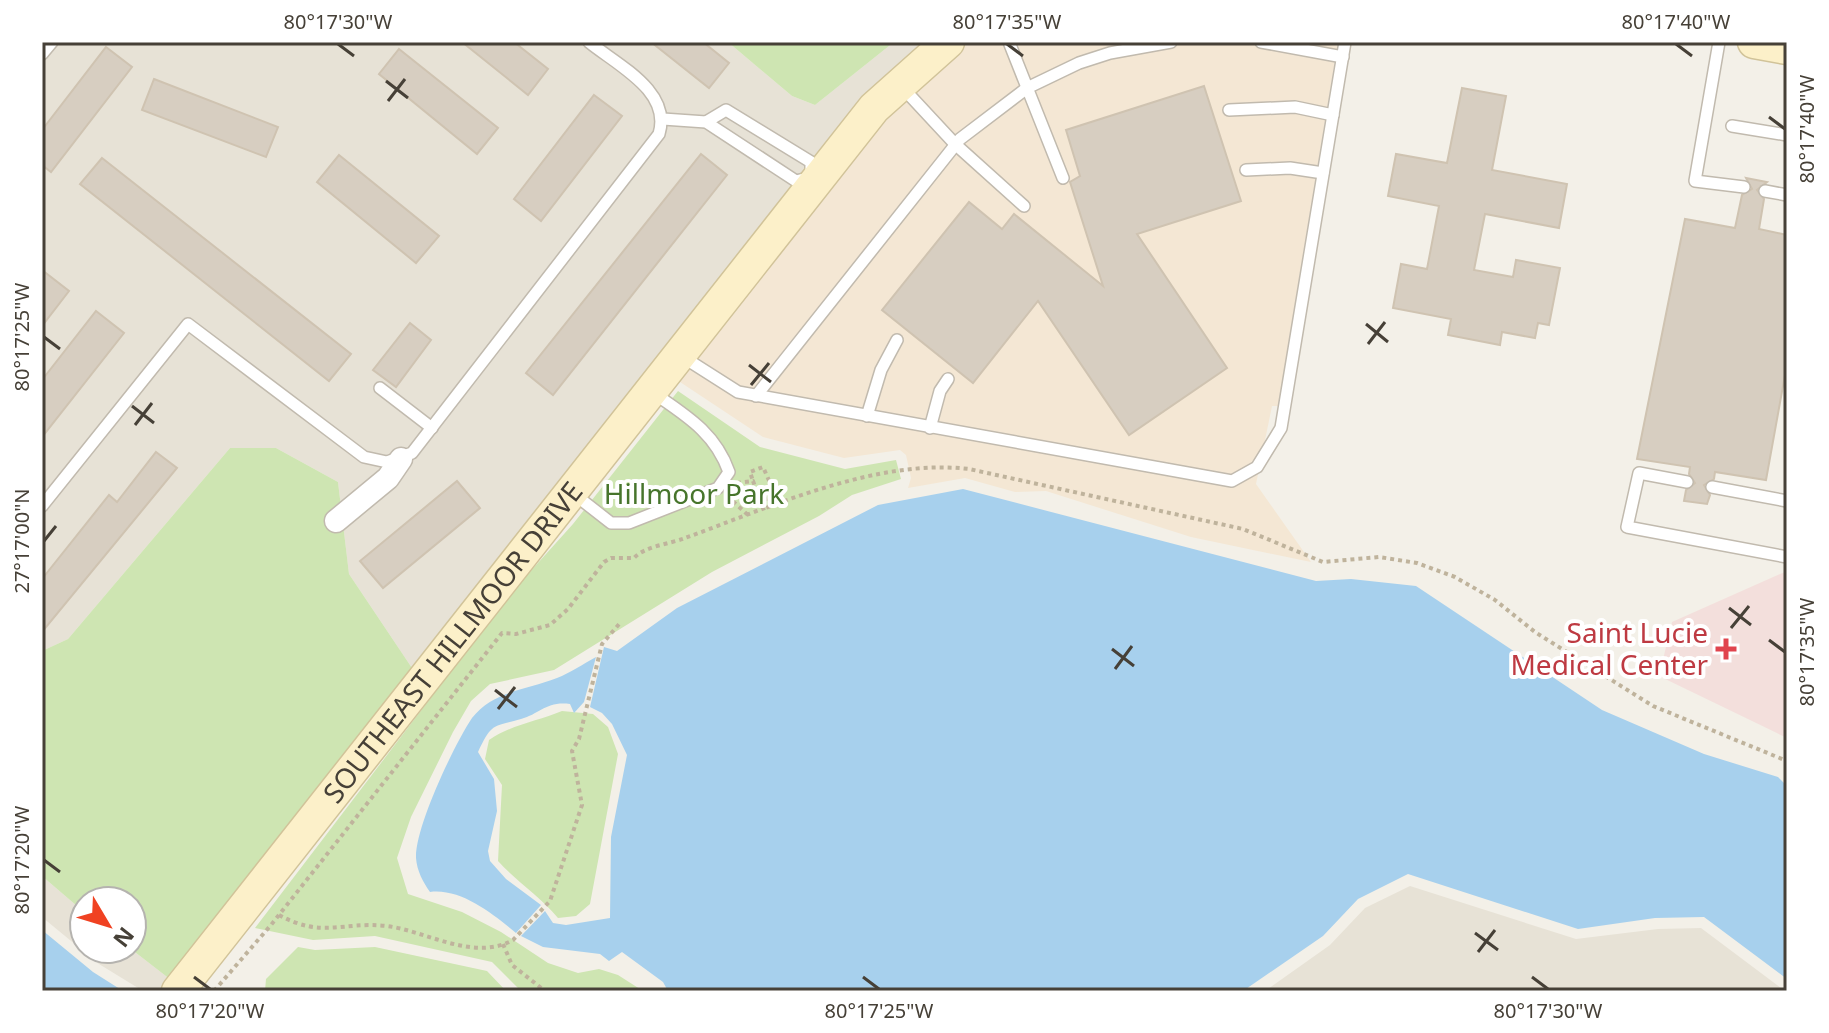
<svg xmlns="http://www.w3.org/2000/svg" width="1829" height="1033" viewBox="0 0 1829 1033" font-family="'Noto Sans',sans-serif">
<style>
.residential{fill:#e7e2d6}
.commercial{fill:#f4e7d4}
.medical{fill:#f3dfdc}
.green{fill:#cee5b2}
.water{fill:#a7d0ed}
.building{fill:#d7cec1;stroke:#cfc3b1;stroke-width:2}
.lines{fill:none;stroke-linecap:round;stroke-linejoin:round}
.lane-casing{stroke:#c1baae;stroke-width:14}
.street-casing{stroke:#c1baae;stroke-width:25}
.secondary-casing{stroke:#d1c399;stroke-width:35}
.path{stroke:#bfb39c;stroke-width:4;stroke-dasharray:4 4;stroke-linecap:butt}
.lane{stroke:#fff;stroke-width:11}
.street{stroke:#fff;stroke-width:22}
.secondary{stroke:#fcf0c9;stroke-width:32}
.ticks{fill:none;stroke:#464037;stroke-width:3}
.health-dot{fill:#e0444e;stroke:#fff;stroke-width:3}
.labels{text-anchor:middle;stroke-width:8;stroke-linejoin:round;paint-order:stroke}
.park-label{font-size:28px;fill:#47752c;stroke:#fff}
.health-label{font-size:28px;fill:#be3a42;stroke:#fff;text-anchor:end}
.street-label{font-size:28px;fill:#464037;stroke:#fff}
.neatline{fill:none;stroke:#464037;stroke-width:3}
.ticks-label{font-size:20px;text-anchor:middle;fill:#464037}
</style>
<rect width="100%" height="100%" fill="#f3f0e8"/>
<g class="residential">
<polygon points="42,42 728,42 792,96 815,105 894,42 929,42 414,671 349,574 338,482 276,448 230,448 68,639 42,651"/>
<polygon points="42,876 84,912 84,949 131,949 171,980 163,991 143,991 99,964 42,917"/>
<polygon points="1410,886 1576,939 1658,929 1701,928 1785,991 1265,991 1330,945 1365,908"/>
</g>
<polygon class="commercial" points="967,42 1338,42 1278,406 1272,406 1256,484 1311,562 1191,537 1046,491 1015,492 965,478 908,488 911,478 906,455 900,450 844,458 763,437 677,380 883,116"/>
<polygon class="medical" points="1787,571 1787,738 1659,676 1672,622"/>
<g class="green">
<polygon points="728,42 894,42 815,105 792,96"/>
<polygon points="678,391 760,447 845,469 896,460 901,479 852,495 819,516 712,572 554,670 490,684 471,701 453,732 411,817 397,858 408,894 462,912 501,932 548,963 578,973 599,969 618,975 643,991 521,991 492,962 375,936 313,940 255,928 510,594 573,524"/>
<polygon points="230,448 276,448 338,482 349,574 414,671 171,980 131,949 132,901 84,901 84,912 42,876 42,651 68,639"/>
<path d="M562,711L593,714L608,727L618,754L590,904L576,916L558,918C540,896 517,882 498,861L502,785L485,759L489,740C510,725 538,721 562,711Z"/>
<polygon points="298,947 315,950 375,947 487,971 506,991 265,991 266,979"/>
</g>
<g class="water">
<polygon points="963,489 1316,581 1351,579 1416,586 1602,710 1704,754 1778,777 1787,786 1787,979 1704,917 1655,918 1578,929 1408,874 1358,899 1323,936 1243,991 668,991 663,982 622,952 609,961 600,954 543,947 521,936 545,911 553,923 566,925 610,918 611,837 627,755 612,724 602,713 590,707 604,647 617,651 677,608 878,505"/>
<path d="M596,657L584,702L574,713L570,704C546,701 540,714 521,719C493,727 492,722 478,752L494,779L497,811L488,851L490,861L506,879L541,905L516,933C493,914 461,888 430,892C423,882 417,871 416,858C415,827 454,745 472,718C493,691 526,690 557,678C570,673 583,664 596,657Z"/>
<polygon points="42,930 93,972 123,991 42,991"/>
</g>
<g class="building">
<polygon points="462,42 514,42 548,69 528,95"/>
<polygon points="651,42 703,42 729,63 709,88"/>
<polygon points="106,47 132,67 51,172 42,165 42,130"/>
<polygon points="399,49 498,128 477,154 379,74"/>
<polygon points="154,79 278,127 266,157 142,110"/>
<polygon points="1204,86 1241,201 1137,234 1227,368 1129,435 1038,301 973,383 882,310 969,202 1002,229 1014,214 1103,286 1070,182 1080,176 1066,130"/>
<polygon points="1462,88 1506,96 1492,170 1567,184 1559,228 1485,214 1474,270 1513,277 1516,260 1560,268 1549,325 1538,323 1535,338 1502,332 1500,345 1448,335 1451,319 1393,308 1401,264 1427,269 1439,206 1388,196 1396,154 1447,163"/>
<polygon points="594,95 622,116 541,221 514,199"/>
<polygon points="701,154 727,175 553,395 526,373"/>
<polygon points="339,155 439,236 416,263 317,182"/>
<polygon points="102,158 351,354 329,381 80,184"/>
<polygon points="1746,178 1767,182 1757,190 1764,199 1759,229 1787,235 1787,364 1766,480 1715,472 1714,479 1704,485 1710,495 1707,504 1684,501 1686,490 1695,483 1689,474 1690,467 1637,459 1685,219 1735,228 1742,195 1752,189"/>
<polygon points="42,270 69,291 42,326"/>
<polygon points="96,311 124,333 42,437 42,380"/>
<polygon points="410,323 431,340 396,387 373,370"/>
<polygon points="156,452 177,468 42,632 42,579 109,495 117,502"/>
<polygon points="457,481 480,508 383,588 360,561"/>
</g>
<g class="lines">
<g class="lane-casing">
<g id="lane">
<polyline points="1009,42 1063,178"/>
<polyline points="1261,42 1343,57"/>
<polyline points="1719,42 1695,181 1744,187"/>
<polyline points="42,54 52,42"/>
<polyline points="902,87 955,144 1024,206"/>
<polyline points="1229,110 1295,107 1333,115"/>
<polyline points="663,119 706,122 796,181 808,178"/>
<polyline points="706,122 726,110 811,162 811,174"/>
<polyline points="1732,126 1787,135"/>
<polyline points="1246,170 1290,168 1323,173"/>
<polyline points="1765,191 1787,195"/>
<polyline points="683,357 738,392 1232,481 1257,467 1281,428 1345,42"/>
<polyline points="380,388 432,428"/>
<polyline points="756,396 960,139 1027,88 1079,63 1110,53 1171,42"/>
<polyline points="867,416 881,370 897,340"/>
<polyline points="930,428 940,391 948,379"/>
<polyline points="1687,482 1639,473 1627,527 1787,557"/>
<polyline points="1712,487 1787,501"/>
<path d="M574,494L611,523H629L718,488L729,472C715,432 685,415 652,392"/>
<path d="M42,506L188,324L364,457L387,462L412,453L659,134C672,91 617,65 589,42"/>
</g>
</g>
<g class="street-casing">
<polyline id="street" points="336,521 388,478 401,459"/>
</g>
<g class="secondary-casing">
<g id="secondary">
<polyline points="1754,42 1787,48"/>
<path id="s1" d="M178,991L874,108L948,42"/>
</g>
</g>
<g class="path">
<polyline points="737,483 753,481 757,492 771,485 763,467 750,472 753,481"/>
<polyline points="762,490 769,509"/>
<polyline points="727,496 749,516"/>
<path d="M279,915C323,939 342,921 387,926C426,931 474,962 513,940L550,901L582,805L572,751L579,739L602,644L620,623"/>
<polyline points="503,944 512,965 545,991"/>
<path d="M214,991L271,925L502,633L516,634L550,625L568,609L604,562L611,558H634C645,546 670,544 685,538C771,507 876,458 969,469L1243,529L1323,562L1379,557L1417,563L1455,577L1495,600L1535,632L1653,706L1787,761"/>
</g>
<use href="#lane" class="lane"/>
<use href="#street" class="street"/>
<use href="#secondary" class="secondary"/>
</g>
<path class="ticks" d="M338,44L354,56M1007,44L1023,56M1676,44L1692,56M386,81L408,98M388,101L405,79M1769,117L1785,129M1366,324L1388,342M44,337L60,349M1368,344L1385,322M749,365L771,382M751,385L769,363M132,406L154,423M135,425L152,403M44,541L56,526M1729,608L1751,625M1731,628L1749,606M1769,640L1785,652M1112,649L1134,666M1115,669L1132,646M495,690L517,707M498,709L515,687M44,860L60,872M1475,933L1498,950M1478,952L1495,930M194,977L210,989M863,977L879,989M1532,977L1548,989"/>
<path class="health-dot" d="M1722 637h8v8h8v8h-8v8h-8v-8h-8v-8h8z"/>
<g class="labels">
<g class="park-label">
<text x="694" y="504">Hillmoor Park</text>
</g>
<g class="health-label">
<text x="1708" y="643">Saint Lucie<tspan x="1708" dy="32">Medical Center</tspan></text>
</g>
<g class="street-label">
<text dy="10" stroke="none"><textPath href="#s1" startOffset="444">SOUTHEAST HILLMOOR DRIVE</textPath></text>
</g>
</g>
<rect width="1829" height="1033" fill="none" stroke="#ffffff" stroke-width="88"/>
<g transform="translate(108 925) rotate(128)"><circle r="38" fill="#ffffff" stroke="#b5b3af" stroke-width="2"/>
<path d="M0-6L14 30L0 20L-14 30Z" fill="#f04222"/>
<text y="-12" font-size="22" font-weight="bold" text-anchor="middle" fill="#464037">N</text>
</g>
<rect x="44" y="44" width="1741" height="945" class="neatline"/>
<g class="ticks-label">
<text x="338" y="29">80°17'30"W</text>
<text x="1007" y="29">80°17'35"W</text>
<text x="1676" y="29">80°17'40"W</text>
<text transform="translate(1807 129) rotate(-90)" y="7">80°17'40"W</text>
<text transform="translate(22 337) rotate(-90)" y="7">80°17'25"W</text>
<text transform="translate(22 541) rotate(-90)" y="7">27°17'00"N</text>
<text transform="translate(1807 652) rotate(-90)" y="7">80°17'35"W</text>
<text transform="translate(22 860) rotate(-90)" y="7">80°17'20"W</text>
<text x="210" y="1018">80°17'20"W</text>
<text x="879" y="1018">80°17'25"W</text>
<text x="1548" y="1018">80°17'30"W</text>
</g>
</svg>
